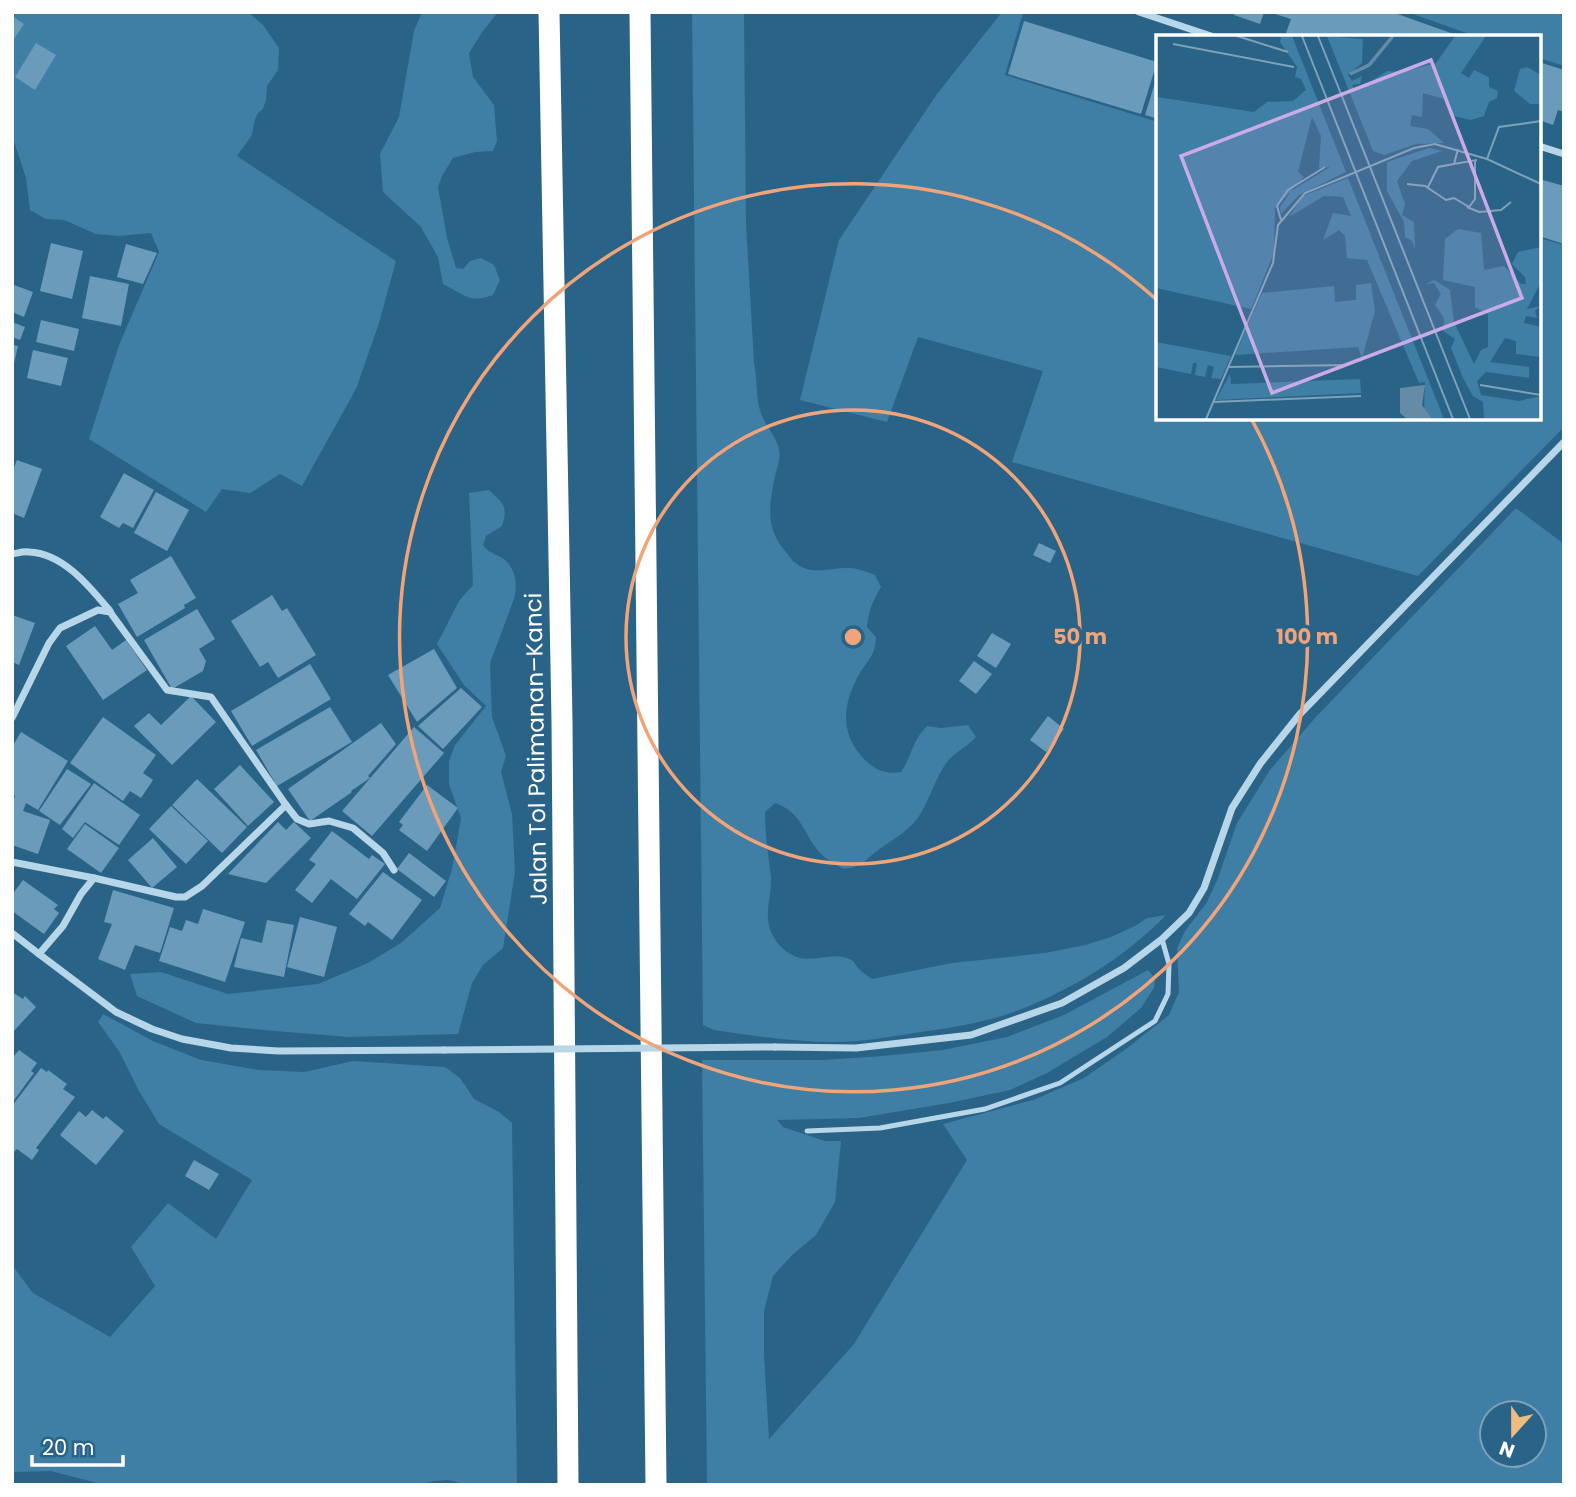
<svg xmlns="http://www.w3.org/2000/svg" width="1576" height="1497" viewBox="0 0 1576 1497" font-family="Poppins,sans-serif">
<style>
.green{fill:#3f7ea5;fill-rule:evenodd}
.building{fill:#6a9bbb}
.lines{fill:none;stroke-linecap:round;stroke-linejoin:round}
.service{stroke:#b7d6e8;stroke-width:5}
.minor{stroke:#b7d6e8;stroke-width:7}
.motorway{stroke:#fff;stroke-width:21}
.minor-bridge{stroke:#b7d6e8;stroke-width:7}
.ring{fill:none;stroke:#f2a479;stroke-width:3.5}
.labels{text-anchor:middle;stroke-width:7;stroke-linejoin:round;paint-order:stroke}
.street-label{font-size:23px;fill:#fff;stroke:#2a6388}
.inset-river{fill:none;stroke:#668ba4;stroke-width:3.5}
.inset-road{fill:none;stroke:#7fa1b8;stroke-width:2}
.view{fill:#caabe5;fill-opacity:0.15;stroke:#caabe5;stroke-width:3.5}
.inset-edge{fill:none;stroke:#fff;stroke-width:3.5}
.centre{fill:#f2a479;stroke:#2a6388;stroke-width:3.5}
.ring-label{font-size:21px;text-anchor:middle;font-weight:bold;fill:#f2a479;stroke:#2a6388;stroke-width:7;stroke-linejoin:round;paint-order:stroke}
</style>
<rect width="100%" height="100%" fill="#2a6388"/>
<g class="green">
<polygon points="12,12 248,12 263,25 279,48 278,70 267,86 266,100 263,109 257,114 254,123 252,135 237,156 396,261 379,323 356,389 302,486 280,474 250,493 222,489 206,512 89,439 119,345 159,252 151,233 119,236 96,234 64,220 46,219 30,210 26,178 12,135"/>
<path d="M422,12H498L483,31L469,53L473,77L494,105L497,141L493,151L475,152L453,158L442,176L438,187L447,238L456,268L463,269L470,261L481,258L494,265L500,280L493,295C470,304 463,294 443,284L438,257L421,227L383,192L380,154L399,117L414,31Z"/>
<path d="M692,12H744L746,224L754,363C758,380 755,400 762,416C767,428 777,437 779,450C781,458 777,468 775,476C769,506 765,528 786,552C789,556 793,562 797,564C812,576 833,567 849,568C858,568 867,572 875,575L881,587C873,600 868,612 867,627L876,637C875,654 870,658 861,671C844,700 838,730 862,757C874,769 884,775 901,772C912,756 912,741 927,726L941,728L968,725L976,737C967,747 955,752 947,762C936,777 931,795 922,811C912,830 893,839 877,851C871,855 866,861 860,865C855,867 849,868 844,869C836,865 827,860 820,853C802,833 803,813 775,803L765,812C765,833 768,854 771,876C772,891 767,904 768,919C769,936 783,954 800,958C817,962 837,950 853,961C853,961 859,969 859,969C863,973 868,976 872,979L952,963L1045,953L1085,945L1111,937L1135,926L1147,918L1166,915C1126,957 1068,992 1014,1012C983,1023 948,1028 915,1033C889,1037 862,1042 836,1042C795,1042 755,1036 714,1030L703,1025Z"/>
<polygon points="1002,12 1023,13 1005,75 1158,122 1158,418 1539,418 1539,238 1564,245 1564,427 1418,576 1012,462 1043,371 918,337 887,422 800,400 839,240 937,94"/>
<polygon points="1407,12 1564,12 1564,66 1539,58 1539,37 1478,37"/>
<path d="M489,490C504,504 508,506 502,526L486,536L483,545C490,555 499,554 506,561C517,572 517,586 514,599L490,663L492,717L506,756L501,772L512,814L515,872L503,948L483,965L472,983L458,1034L349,1037L263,1030L196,1023L137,996L130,974L161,972L228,994L318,984L368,963L401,943L440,908L452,869L461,818L449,784V761L455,745L486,706L464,685L437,644L459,601L473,585L469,493Z"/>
<path d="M1516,508L1564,544V1485H707L702,1060H823L883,1056L943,1050L1007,1037L1064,1015L1148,970L1155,978L1154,988L1141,1008L1107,1037L1047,1073L1010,1090L949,1103L859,1118L777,1120L783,1127L825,1141H841L835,1202L816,1235L792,1255L773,1276L764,1311V1355L769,1439L854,1344L967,1160L943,1124L1033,1100L1084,1078L1126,1049L1169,1015L1179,992L1177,948L1185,931L1207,902L1218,878L1237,823L1270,770L1315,718ZM1492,1413H1534V1455H1492Z"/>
<polygon points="103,1014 153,1041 201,1060 259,1070 304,1072 353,1061 445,1067 460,1078 474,1099 499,1112 512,1123 517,1485 468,1485 448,1480 435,1481 415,1485 105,1485 51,1471 12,1472 12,1265 33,1293 110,1337 155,1286 131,1247 168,1203 216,1239 252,1180 159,1124 139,1091 119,1051 98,1022"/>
</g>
<g class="building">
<polygon points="1235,12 1264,12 1260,24 1234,15"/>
<polygon points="1392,12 1462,37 1296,37 1286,33 1291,19 1272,13"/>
<polygon points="12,16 24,24 12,42"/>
<polygon points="1024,21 1157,62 1141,114 1008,74"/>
<polygon points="36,43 56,55 35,90 15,77"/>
<polygon points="1539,62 1564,70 1564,112 1558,110 1553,125 1539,120"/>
<polygon points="1157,76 1158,76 1158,119 1145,115"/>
<polygon points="1539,179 1564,186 1564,244 1539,236"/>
<polygon points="51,243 83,251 72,299 40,291"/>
<polygon points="126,244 157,253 143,284 117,277"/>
<polygon points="90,276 129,284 121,326 82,318"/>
<polygon points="14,285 33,292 24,317 12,312 12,291"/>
<polygon points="41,320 79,329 74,351 36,342"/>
<polygon points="12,322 25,327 20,340 12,337"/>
<polygon points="12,345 18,346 13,368 12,368"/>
<polygon points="33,350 68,358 61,386 27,378"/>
<polygon points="17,460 42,469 24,518 12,513 12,472"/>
<polygon points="124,473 154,490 133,528 123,523 119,528 100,517"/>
<polygon points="156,492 189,510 167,551 134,533"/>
<polygon points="1039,543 1056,551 1050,563 1033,555"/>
<polygon points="171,556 196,598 184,605 185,608 137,637 118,604 138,593 130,580"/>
<polygon points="272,595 282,611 287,608 316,655 278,678 268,662 260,667 231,621"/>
<polygon points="197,609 215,639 199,649 206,661 203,671 172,689 144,640"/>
<polygon points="12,615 35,623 19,665 12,662"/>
<polygon points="95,626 112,650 126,640 147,670 103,700 66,646"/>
<polygon points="992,633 1011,644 996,668 977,656"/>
<polygon points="434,649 457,688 417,722 388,675"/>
<polygon points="974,661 992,674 976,694 959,681"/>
<polygon points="310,664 331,699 252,746 231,711"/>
<polygon points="461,688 482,707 443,749 418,726"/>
<polygon points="191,696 216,722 172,765 134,726 149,713 161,725"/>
<polygon points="330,707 352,742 277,786 256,750"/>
<polygon points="1048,716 1064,729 1046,752 1030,740"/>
<polygon points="103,717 156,755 143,773 153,780 141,798 130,791 123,801 70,763"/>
<polygon points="381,723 396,744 368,776 370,778 351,791 352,792 310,821 288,789"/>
<polygon points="414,727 444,753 372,836 342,811"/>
<polygon points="21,732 68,761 38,810 26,803 23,811 50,820 38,854 12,845 12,803 15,796 12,794 12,747"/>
<polygon points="240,765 274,802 248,826 214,789"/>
<polygon points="67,769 91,784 60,825 39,811"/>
<polygon points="197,779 247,827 222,853 172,805"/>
<polygon points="94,783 140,815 119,845 85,822 73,838 62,829"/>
<polygon points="427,785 458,808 427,851 399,830 403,825 399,822"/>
<polygon points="171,806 208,841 186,864 149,829"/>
<polygon points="278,822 286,830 294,822 311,838 266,883 228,874"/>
<polygon points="85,824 119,848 101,873 67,849"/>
<polygon points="332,831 369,859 372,855 385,864 357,899 331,879 312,903 295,890 316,864 309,860"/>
<polygon points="153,838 177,867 152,888 128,860"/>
<polygon points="409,853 446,881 434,897 397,869"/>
<polygon points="383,872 422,900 392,940 368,922 365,926 349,914"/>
<polygon points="23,880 58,905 54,909 59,913 44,934 12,911 12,895"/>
<polygon points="113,890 174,908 160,953 135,945 125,970 98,959 112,924 104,922"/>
<polygon points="203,909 245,922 225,982 159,961 170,927 182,931 186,920 198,924"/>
<polygon points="300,917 337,927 324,977 287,967"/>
<polygon points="267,920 294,925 284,977 234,967 241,938 262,943"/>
<polygon points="12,992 23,999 25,996 36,1007 12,1033"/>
<polygon points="19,1050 37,1063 31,1071 34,1073 12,1103 12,1055 14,1056"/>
<polygon points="41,1068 47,1072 48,1070 67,1084 63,1089 75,1097 36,1148 39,1150 32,1160 17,1149 12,1154 12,1106"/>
<polygon points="92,1110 103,1119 106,1116 124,1131 96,1165 60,1135 79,1111 86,1117"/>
<polygon points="194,1160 219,1174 209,1190 185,1176"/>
</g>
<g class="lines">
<polyline class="service" points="807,1131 880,1128 985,1109 1060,1083 1155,1021 1168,994 1169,964 1162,939"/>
<g class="minor">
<polyline points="1139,12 1214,37"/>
<polyline points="1539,146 1564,154"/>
<path d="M12,554C18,553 24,551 29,552C63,553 90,587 110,611"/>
<polyline points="12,718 49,643 60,628 98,610 110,612 167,690 211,697 286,805 297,819 309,824 329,821 353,828 383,853 394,870"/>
<polyline points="12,862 94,878 81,894 63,926 39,954"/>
<polyline points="94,878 176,897 185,897 202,886 286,805"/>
<polyline points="12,933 39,954 116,1012 152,1029 182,1039 231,1048 278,1051 444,1050"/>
<polyline points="775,1047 856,1048 971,1035 1062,1003 1124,968 1162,939 1189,913 1204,888 1232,808 1260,764 1299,715 1564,442"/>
</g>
<g class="motorway">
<polyline points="549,12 562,721 568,1485"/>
<polyline points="640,12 656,1485"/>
</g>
<polyline class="minor-bridge" points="444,1050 775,1047"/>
</g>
<g class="ring">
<circle cx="853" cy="637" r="227"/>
<path d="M1252 420A454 454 0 1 1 1157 300"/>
</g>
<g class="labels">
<g class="street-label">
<text transform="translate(536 749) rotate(-91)" y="8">Jalan Tol Palimanan–Kanci</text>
</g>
</g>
<g transform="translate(1156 35)">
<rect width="385" height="385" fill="#2a6388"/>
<path d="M125,1H136L190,137L143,160L125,179L124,172L135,156L174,132L163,133L165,101L156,82L142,137L148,142L119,173L118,218L95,274L0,253L1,62L98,77L111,67L137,66L150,55L145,44L139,42L141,32L124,7ZM171,1L207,4L206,28L192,40L196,46L206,41L204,49L196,50L200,56L231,36L246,37L280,28L299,1H330L305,38L313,43L318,35L333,42V52L342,56L341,63L333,67L328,81L315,85L294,80L288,64L267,58L266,82L256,80L254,91L272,94L288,108L260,109L228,120L217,116ZM371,32L385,40V69H374L358,56L364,34ZM273,113L286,116L256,126L241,146L249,169L246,180L258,187L259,215L256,206L249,202L248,187L231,156V127ZM192,143L288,384H276L268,376L269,347L263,348L211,225L191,223L189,201L183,195L167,205L177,178L195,181L187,162L168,161L133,182L147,161ZM302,194L325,198L328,235L348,231L365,249H370L369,242L356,229L362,217L385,212V247L371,274L385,271L379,276L381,283L370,281L368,288L385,292V322L360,319V306L349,303L334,327L373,332V343L330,337L321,346L325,360L363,366L385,361V384H328L327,367L317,361L307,343L295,313L299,304L287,296L288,283L279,270L285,259L278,248L270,249L278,245L294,255L298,287L318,329L325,315L332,312V279L319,272V252L287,245L289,204ZM215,248L219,276L206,323L202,312L79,320L106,258L178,251L179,267L200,265V250ZM0,307L75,321L65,344L55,343L58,332L52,330L49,342L39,340L41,328H37L35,339L0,332ZM74,339L75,349L204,344L205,358L60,365Z" fill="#3f7ea5"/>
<path d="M269,350L266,370L276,384H251L244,378V353Z" fill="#668ba4"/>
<path class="inset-river" d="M194,39L213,30L237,1"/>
<path class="inset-road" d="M81,1L132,17M146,1L297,384M162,1L314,384M17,9L138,32M302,114L298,129L321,125M331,124L343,92L385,86M251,149L269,151L290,165L298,163L313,172L319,164V125M272,152L282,132L298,129M311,172L323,177L345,175L355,167M125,185L121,171L132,155L169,132M72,332L192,330M324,350L385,360M57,367L205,361M50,384L117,228L122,190L149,158L258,113L279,109L331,124L385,149"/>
<path class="view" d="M275,25L366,263L116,358L25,121Z"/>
<rect width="385" height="385" class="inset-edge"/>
</g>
<circle cx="853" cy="637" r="10" class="centre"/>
<g class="ring-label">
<text x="1080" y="644">50 m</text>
<text x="1307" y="644">100 m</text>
</g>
<rect width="1576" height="1497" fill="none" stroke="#ffffff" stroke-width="28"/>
<g transform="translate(1513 1434) rotate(201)"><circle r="33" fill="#2a6388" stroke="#7fa1b8" stroke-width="2"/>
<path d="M0-5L12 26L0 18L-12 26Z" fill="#efbc7f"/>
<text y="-10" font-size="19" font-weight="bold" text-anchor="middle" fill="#ffffff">N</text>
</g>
<path d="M32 1455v10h91v-10" fill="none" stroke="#ffffff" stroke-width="3.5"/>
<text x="42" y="1455" font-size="21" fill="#ffffff" stroke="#2a6388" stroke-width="5" paint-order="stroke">20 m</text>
</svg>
